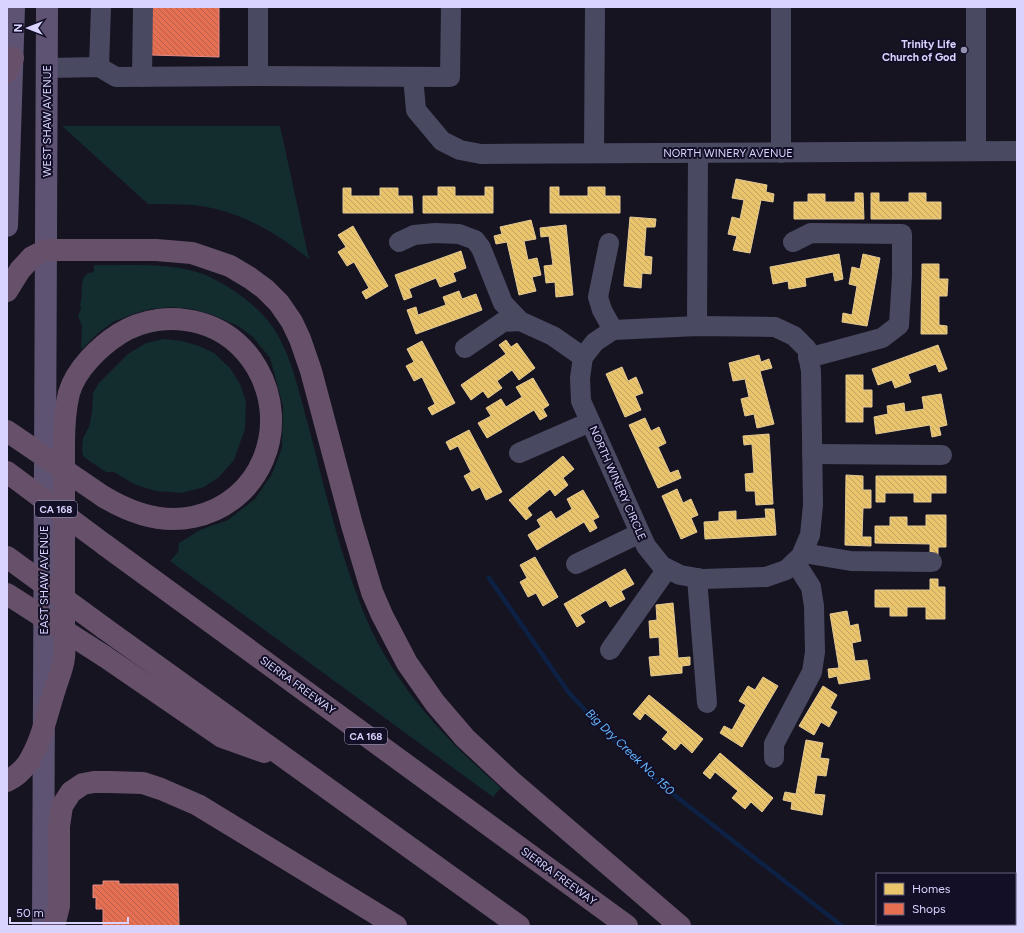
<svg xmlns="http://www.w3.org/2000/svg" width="1024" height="933" viewBox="0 0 1024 933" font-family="Figtree,sans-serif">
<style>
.green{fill:#132c2d}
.homes{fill:url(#homes-back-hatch);stroke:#e4c997}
.shops{fill:url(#shops-back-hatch);stroke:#e38d85}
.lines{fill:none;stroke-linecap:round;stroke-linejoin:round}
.stream{stroke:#0d2144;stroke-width:4.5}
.minor{stroke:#4a4962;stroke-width:20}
.major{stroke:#5e5373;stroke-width:22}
.highway{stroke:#67516a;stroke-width:22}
.highway-bridge{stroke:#67516a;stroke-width:22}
.poi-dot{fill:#9591b1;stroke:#130f26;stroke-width:1.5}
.labels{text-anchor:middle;stroke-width:4;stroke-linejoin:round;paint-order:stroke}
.shield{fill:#130f26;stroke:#9e99be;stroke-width:1}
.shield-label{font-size:10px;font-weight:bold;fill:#d9d4ff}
.poi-label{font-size:11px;font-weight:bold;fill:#d9d4ff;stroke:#130f26;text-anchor:end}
.street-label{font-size:11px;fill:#d9d4ff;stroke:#130f26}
.water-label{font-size:12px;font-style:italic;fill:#62b6ff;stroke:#130f26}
</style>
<defs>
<pattern id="homes-back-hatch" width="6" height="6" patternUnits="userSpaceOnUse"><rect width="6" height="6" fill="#e9c46a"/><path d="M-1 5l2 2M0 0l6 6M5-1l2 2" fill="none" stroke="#bfa362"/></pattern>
<pattern id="shops-back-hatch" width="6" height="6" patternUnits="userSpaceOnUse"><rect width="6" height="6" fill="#e76f51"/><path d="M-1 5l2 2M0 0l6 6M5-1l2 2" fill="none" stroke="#b56150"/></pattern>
</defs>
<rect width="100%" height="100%" fill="#161421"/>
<g class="green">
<path d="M62,126H280L309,259C276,232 238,210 194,205C179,204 163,204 148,204Z"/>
<path d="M94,265C130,266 169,262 203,274C228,284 259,306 274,329C292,357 299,392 308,424C323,481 336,540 357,595C385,675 438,733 501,788L493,797L170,561L178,552L179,543L200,530L228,520L255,499L272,474L282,448L283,406L270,358L252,336L238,326L213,315L193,309L171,307L151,309L133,314L113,322L97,334L82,349L81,348L82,326L78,316L81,309L80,305C85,293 76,273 94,272Z"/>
<polygon points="164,339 182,341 199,346 214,353 230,368 240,384 246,401 245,429 234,460 219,477 204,487 182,493 156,491 136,485 114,472 106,472 91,462 83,456 82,449 83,438 89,427 92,412 93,393 99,383 128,354 146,343"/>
</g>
<g class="homes">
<polygon points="736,179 767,185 766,192 774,194 773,202 761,200 750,253 733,250 737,236 728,234 732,217 740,219 744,200 732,198"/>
<polygon points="438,187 455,187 455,196 485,196 485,187 493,187 493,213 423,213 423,196 438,196"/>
<polygon points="550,187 559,187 559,196 588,196 588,187 605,187 605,196 620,196 620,213 550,213"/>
<polygon points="343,188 351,188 351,196 380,196 380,188 398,188 398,196 412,196 413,213 343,213"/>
<polygon points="855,193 863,193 864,219 794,219 794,202 808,202 808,194 825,194 825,202 855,202"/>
<polygon points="871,193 879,193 879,202 909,202 909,193 926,193 926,202 941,202 941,219 871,219"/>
<polygon points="630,217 656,219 655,227 646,227 644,256 652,257 651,274 642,273 641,288 624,286"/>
<polygon points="531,220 536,239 524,241 528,260 537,258 541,275 532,277 536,291 519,295 507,242 496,244 494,236 502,234 500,227"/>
<polygon points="566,225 573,295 556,297 555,282 546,283 544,266 553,265 549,236 541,237 540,228"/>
<polygon points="353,226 388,286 366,299 362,292 369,288 354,262 347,266 338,252 346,247 338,235"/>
<polygon points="461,251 466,268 453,273 456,281 440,287 436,278 409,289 412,297 404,300 395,275"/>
<polygon points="839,254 843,279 835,281 833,272 805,278 806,286 789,289 788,281 773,284 770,267"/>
<polygon points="863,254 880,258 867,326 842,322 843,313 852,315 857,286 849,284 852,267 860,269"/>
<polygon points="922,264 939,264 939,279 948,279 947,296 939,296 939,325 947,326 947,334 921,334"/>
<polygon points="459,291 462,299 476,294 482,310 416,334 407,310 416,307 418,315 446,305 443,297"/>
<polygon points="506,340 511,347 517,343 535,368 519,380 512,370 497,381 502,388 488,398 483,391 471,400 461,385 506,354 499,345"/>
<polygon points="422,341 455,403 432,415 428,408 435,404 422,377 414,381 406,366 414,362 407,349"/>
<polygon points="938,345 947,369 939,372 936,364 908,374 911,382 895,388 892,380 878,385 872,369"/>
<polygon points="759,355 761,362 769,359 772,368 760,371 774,424 757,428 754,414 745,416 741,399 749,397 745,379 733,381 729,363"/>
<polygon points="622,367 628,381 636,377 643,393 635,396 641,410 625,417 606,374"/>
<polygon points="846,375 863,375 863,390 872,390 872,407 863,407 863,422 846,422"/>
<polygon points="533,378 549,405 543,409 547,416 540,420 534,410 487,438 478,423 491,416 486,408 501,399 506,407 522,397 516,387"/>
<polygon points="941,394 947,425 939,427 941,435 932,437 930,425 876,434 874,417 888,414 887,406 904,403 905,412 924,409 922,397"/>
<polygon points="645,418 651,431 659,427 666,443 658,447 670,473 678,470 681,478 658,488 629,425"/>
<polygon points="469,430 502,492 486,500 480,487 472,491 464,476 471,472 458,446 450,450 446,442"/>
<polygon points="769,434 773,504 756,505 755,491 746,491 745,474 754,473 752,444 744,445 743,436"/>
<polygon points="563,456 574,469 563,478 568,485 555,496 550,489 527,508 532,515 526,520 509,500"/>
<polygon points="846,475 863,476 863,490 871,490 871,508 863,508 862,537 871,537 871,546 845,545"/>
<polygon points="876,476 946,476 946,493 931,493 931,502 914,502 914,493 885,493 885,502 876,502"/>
<polygon points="677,489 683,503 691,499 698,515 691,518 697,532 681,539 662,496"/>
<polygon points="583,490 599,517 593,520 597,528 590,532 584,522 537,550 528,535 541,527 537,520 551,511 556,519 572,509 567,499"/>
<polygon points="765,509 774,509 776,535 705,539 704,522 719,521 719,512 736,511 736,520 766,518"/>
<polygon points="926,515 946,515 946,547 938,547 938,555 930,555 930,544 875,543 875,526 890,526 890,517 907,517 907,526 926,526"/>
<polygon points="535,557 558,597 543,606 536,593 528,597 520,582 527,578 520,565"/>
<polygon points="625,569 634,584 621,591 625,599 610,607 606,600 580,615 585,622 577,627 564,604"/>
<polygon points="930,579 938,579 938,587 945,587 945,619 926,619 926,607 907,607 907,616 890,616 890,607 875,607 875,590 930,590"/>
<polygon points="673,603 678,658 690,657 690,665 682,666 682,673 651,676 649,657 660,656 659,637 650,638 649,621 657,620 656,605"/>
<polygon points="847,611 850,626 858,624 861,641 852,643 855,661 867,660 870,679 839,684 837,676 829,678 828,669 839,668 830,614"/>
<polygon points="763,677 778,686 742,747 720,733 724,726 732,730 746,705 739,701 748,686 755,690"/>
<polygon points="823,686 837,695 830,708 837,712 829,727 821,722 814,735 799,726"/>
<polygon points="649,695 703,739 692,753 681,743 675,750 662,739 668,732 645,713 640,720 633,714"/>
<polygon points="806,740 823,743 820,758 829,759 826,776 817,775 814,794 825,795 822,815 791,809 792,802 783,800 785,792 796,794"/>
<polygon points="720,753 773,798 762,812 751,802 745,809 732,798 738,791 715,772 710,779 703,773"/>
</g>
<g class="shops">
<polygon points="152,7 219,7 219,57 151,55"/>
<polygon points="103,881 119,881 119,884 178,884 179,926 103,926 103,909 96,909 96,897 93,898 93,885 103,885"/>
</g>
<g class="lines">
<polyline class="stream" points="489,578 569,693 606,732 659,783 842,926"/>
<g class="minor">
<polyline points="258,7 258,76"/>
<polyline points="99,67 101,7"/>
<polyline points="47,68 99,67 116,77 258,76 450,77 451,7"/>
<polyline points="142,77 143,7"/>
<polyline points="413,77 416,110 442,141 460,150 481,154 1017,151"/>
<polyline points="976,151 976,7"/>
<polyline points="594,153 595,7"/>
<polyline points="781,153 781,7"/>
<polyline points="399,242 414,235 435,233 459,234 475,240 481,248 503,303 520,321 553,336 583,357"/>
<polyline points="793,242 811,233 902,234 902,276 899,325 882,338 808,358"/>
<polyline points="609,243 598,297 602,310 613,330"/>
<polygon points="697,326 775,327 794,336 807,349 811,371 813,505 810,535 801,556 786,570 766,577 703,579 680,575 662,566 646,546 581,401 580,378 583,357 595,342 613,330"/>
<polyline points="697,326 698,153"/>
<polyline points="465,348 503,322 520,321"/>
<polyline points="519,453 590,422"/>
<polyline points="812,454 942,455"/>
<polyline points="803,553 851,561 932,562"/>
<polyline points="576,564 640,533"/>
<polyline points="697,578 707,703"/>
<polyline points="610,650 667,569"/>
<polyline points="774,758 774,744 812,672 815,652 814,606 811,587 795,562"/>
</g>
<g class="major">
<polyline points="7,226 14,7"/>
<polyline points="43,926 47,7"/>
</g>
<g class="highway">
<polyline points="7,72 13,58"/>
<polyline points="7,291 20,270 32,257 46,250 156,250 192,253 230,266 250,278 265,289 279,303 292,322 300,339 311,371 352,525 372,592 382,615 407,663 435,703 465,738 511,781 680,926"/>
<polyline points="105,545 627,926"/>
<polyline points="104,628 519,926"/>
<polyline points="104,656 222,737 264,752"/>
<path d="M7,781C16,777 22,771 28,763C42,741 47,713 55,689C58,679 63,668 64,658C65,650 64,642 64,635C64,619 64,604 64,588C64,540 64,492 64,444C64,428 65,409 69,393C76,369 99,347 119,334C143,319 173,315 200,323C225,330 244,346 257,368C291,427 261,503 193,517C161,524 131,513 104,497"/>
<polyline points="54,926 59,906 59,826 62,806 71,792 83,784 94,782 109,782 143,783 161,789 198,805 396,926"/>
</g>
<g class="highway-bridge">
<polyline points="7,431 104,497"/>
<polyline points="7,472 105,545"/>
<polyline points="7,557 104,628"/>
<polyline points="7,594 104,656"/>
</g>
</g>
<circle class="poi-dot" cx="964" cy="50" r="4"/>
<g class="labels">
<g class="shield">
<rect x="35" y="501" width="42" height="16" rx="3"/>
<rect x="345" y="728" width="42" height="16" rx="3"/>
</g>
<g class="shield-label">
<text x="56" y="513">CA 168</text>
<text x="366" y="740">CA 168</text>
</g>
<g class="poi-label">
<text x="956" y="48">Trinity Life<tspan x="956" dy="13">Church of God</tspan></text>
</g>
<g class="street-label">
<text transform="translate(47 121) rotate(-90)" y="4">WEST SHAW AVENUE</text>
<text x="728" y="157">NORTH WINERY AVENUE</text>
<text transform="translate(618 483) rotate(66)" y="4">NORTH WINERY CIRCLE</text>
<text transform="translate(44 580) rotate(-90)" y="4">EAST SHAW AVENUE</text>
<text transform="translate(298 685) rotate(36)" y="4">SIERRA FREEWAY</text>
<text transform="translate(559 876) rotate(36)" y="4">SIERRA FREEWAY</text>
</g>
<g class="water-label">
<text transform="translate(630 752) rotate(44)" y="4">Big Dry Creek No. 150</text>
</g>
</g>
<rect width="1024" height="933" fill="none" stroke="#d9d4ff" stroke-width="16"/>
<rect x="876" y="873" width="140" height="52" fill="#130f26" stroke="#625e7d"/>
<rect x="884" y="883" width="20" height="12" fill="#e9c46a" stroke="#625e7d"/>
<text x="912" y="893" font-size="12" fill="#d9d4ff">Homes</text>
<rect x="884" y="903" width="20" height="12" fill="#e76f51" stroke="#625e7d"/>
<text x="912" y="913" font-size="12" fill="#d9d4ff">Shops</text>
<g transform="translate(28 28) rotate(270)" stroke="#130f26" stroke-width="3" paint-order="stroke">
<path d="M0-3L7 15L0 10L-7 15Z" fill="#d9d4ff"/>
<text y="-6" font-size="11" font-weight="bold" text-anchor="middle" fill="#d9d4ff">N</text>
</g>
<path d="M10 917v6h118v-6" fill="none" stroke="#d9d4ff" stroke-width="2"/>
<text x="16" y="917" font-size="12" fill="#d9d4ff" stroke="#130f26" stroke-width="3" paint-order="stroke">50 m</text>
</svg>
